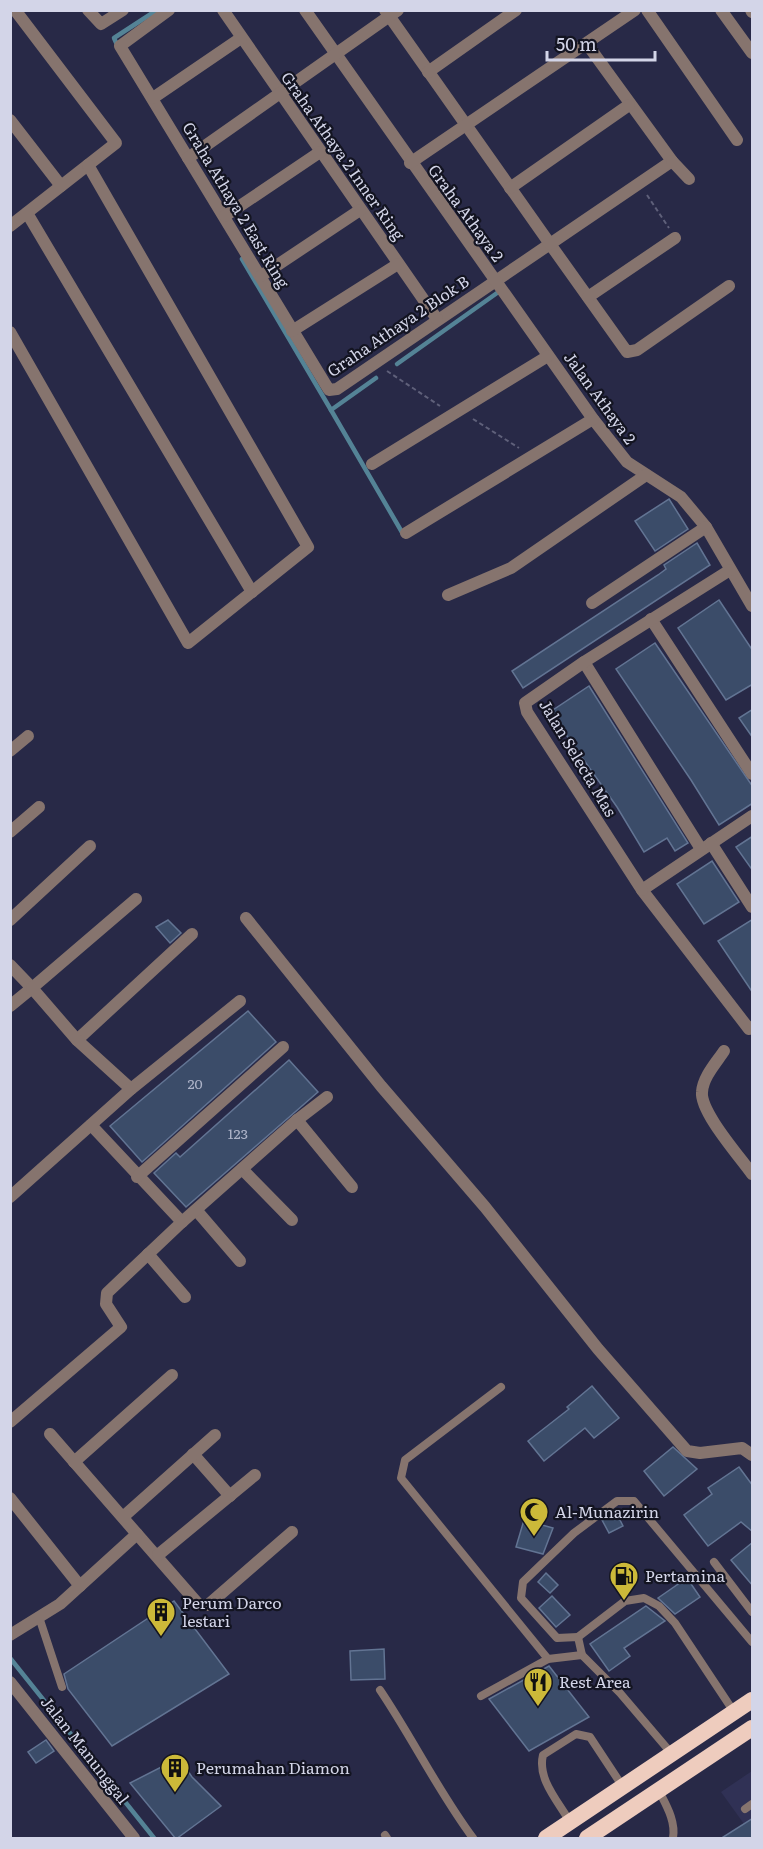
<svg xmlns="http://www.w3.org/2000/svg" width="763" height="1849" viewBox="0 0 763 1849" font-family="Literata,serif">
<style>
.built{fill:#303155}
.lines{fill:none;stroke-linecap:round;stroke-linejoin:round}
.stream{stroke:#548396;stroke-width:4.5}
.building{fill:#3b4c69;stroke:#627493;stroke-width:1.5}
.path{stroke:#5f607a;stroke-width:2;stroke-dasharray:4.5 3;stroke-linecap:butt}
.service{stroke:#86746e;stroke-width:8}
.minor{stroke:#86746e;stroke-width:12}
.trunk{stroke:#eeccbe;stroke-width:16}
.labels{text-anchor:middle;stroke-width:4.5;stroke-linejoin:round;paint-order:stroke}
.number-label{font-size:14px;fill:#adb3c8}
.street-label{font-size:16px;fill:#d3d5e8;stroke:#131421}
.poi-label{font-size:16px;fill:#d3d5e8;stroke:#131421;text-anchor:start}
</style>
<rect width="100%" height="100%" fill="#282947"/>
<polygon class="built" points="752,1771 752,1835 721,1792"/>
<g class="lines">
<g class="stream">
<polyline points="118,47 114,38 157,10"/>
<polyline points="242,259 331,410 376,378"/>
<polyline points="397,364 497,293"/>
<polyline points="331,410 403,534"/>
<polyline points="10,1658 154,1838"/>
</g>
</g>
<g class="building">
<polygon points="669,499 688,529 655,551 635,521"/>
<polygon points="697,543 710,565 523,688 512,671 658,575 666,569 664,565"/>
<polygon points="719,600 753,651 753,684 726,700 678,628"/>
<polygon points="655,643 753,787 753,803 719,825 691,780 616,669"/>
<polygon points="589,686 688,843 675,851 667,838 644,852 617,807 550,712"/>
<polygon points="753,709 753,738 739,718"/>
<polygon points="753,836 753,871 736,847"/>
<polygon points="712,861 739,902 704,924 677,884"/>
<polygon points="753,919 753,993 718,941"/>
<polygon points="168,920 181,933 170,943 156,927"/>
<polygon points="248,1011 276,1042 142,1162 110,1126"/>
<polygon points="289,1060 318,1092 186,1207 154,1173 176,1153 180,1157"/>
<polygon points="592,1386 619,1418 594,1438 585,1428 544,1461 528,1441 569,1409 567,1407"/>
<polygon points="673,1447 697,1469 664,1496 644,1471"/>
<polygon points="739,1467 753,1486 753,1532 741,1522 708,1546 684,1515 712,1494 708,1488"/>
<polygon points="616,1512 623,1526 609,1533 602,1520"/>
<polygon points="524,1520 553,1528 543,1554 516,1547"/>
<polygon points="753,1542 753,1586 731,1560"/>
<polygon points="546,1573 558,1585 550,1593 538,1582"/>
<polygon points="687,1578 700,1597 675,1614 658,1598"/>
<polygon points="552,1596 570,1615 556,1627 539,1608"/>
<polygon points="174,1601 229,1674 112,1746 68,1689 64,1674"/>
<polygon points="646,1606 665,1621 624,1648 630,1656 609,1671 590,1644"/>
<polygon points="384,1649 385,1679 351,1680 350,1651"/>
<polygon points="549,1666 589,1717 529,1751 489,1699"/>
<polygon points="46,1740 54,1751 36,1763 28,1752"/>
<polygon points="179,1758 192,1777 221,1806 176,1839 130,1783"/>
<polygon points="753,1818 753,1839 720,1839"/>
</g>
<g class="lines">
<g class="path">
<polyline points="647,195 669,228"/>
<polyline points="387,371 440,406"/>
<polyline points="473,419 519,448"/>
</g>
<g class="service">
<polyline points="501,1387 405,1460 401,1478 548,1659"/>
<polyline points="714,1562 752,1612"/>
<polyline points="39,1617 62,1687"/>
<polyline points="578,1637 625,1601 644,1598 659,1606 675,1623 734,1712"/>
<path d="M380,1690C413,1739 438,1791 473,1838"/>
<polyline points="481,1696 548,1659 582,1655"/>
<polyline points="672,1754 620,1693 582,1655 578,1637 557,1638 521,1598 523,1582 574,1533 617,1501 634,1501 752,1642"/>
<path d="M659,1791C666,1805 676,1821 673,1838"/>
<polyline points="745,1809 752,1804"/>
<path d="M570,1822C558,1801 537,1779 543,1755L576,1734L590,1737L623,1787"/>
<polyline points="385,1835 387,1838"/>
</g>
<g class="minor">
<polyline points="88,10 101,24 123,10"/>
<polyline points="169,10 120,46 329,390 337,389 550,244 627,352 637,350 729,286"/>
<polyline points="223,10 437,319"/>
<polyline points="305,10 593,419 627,462 681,497 706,527 752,606"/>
<polyline points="385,10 550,244 672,161 587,44"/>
<polyline points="647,10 737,140"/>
<polyline points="721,10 752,53"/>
<polyline points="751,10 752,12"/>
<polyline points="428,72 516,10"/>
<polyline points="153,98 241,38"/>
<polyline points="10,120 61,186"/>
<polyline points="188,158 398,10"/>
<polyline points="672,161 689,179"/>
<polyline points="410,163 635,10"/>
<polyline points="510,188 629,105"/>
<polyline points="27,213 252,592"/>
<polyline points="225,216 320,152"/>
<polyline points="10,226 116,143 15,10"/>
<polyline points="261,276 360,210"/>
<polyline points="588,297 675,238"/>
<polyline points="292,331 398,264"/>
<polyline points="10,332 188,643 308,547 88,165"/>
<polyline points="372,464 548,356"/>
<polyline points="406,533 593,419"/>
<polyline points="448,595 511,568 646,475"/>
<polyline points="592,603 706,527"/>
<polyline points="651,619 752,774"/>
<polyline points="584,662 701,849"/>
<polyline points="10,751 28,736"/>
<polyline points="752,816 642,890 749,1029 752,1027"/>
<polyline points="10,832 39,807"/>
<polyline points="711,843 752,907"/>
<polyline points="642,890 527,712 525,703 584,662 730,570"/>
<polyline points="246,918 381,1086 485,1207 598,1349 687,1451 700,1453 742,1448 752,1455"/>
<polyline points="10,920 90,846"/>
<polyline points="10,965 32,988 10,1006"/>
<polyline points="77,1040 192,934"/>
<path d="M724,1051C716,1063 703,1077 702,1092C700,1112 740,1157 752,1174"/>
<polyline points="131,1089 77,1040 32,988 136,899"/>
<polyline points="297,1120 352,1187"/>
<polyline points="91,1125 182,1222"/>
<polyline points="242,1169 292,1220"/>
<polyline points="137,1177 283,1047"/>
<polyline points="10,1197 131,1089 240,1001"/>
<polyline points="197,1211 240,1261"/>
<polyline points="148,1254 185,1297"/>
<polyline points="10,1422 121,1327 106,1304 107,1293 182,1222 297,1120 327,1097"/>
<polyline points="193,1454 230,1496"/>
<polyline points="74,1462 172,1375"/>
<polyline points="10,1498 80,1586"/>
<polyline points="123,1517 215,1435"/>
<polyline points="137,1534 199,1605 208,1605 292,1532"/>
<polyline points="158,1555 255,1475"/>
<polyline points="10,1635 60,1604 137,1534 50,1434"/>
<polyline points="10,1682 134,1838"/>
</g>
<g class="trunk">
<polyline points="546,1838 752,1700"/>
<polyline points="587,1838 752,1728"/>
</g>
</g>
<defs>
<g id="mosque-pin" transform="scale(1.5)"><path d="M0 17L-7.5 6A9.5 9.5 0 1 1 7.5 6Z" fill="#ccb939" stroke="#131421"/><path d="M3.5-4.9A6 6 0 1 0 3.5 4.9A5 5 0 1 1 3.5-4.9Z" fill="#111"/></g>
<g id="fuel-pin" transform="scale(1.5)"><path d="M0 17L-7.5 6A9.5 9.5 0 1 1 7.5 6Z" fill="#ccb939" stroke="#131421"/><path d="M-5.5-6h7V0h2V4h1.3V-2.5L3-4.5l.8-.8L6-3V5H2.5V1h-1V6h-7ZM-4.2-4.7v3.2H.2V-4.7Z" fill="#111"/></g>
<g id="building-pin" transform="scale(1.5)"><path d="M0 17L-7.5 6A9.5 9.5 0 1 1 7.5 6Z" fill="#ccb939" stroke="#131421"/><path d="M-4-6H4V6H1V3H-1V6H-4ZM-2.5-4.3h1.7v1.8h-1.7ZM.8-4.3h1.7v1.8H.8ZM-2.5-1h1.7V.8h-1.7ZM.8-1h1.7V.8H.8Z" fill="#111"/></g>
<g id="restaurant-pin" transform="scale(1.5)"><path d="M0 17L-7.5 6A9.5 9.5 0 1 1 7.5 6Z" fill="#ccb939" stroke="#131421"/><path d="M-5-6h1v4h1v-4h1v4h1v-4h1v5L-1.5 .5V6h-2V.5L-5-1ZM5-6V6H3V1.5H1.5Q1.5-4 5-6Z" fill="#111"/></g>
</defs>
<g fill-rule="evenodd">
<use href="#mosque-pin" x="534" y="1512"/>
<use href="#fuel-pin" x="624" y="1576"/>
<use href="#building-pin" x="161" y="1612"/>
<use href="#restaurant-pin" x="538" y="1682"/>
<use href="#building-pin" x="175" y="1768"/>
</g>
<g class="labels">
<g class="number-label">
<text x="195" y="1089">20</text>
<text x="238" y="1139">123</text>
</g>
<g class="street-label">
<text transform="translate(343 156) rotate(55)" y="6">Graha Athaya 2 Inner Ring</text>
<text transform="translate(236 205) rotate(59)" y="6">Graha Athaya 2 East Ring</text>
<text transform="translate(466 213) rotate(54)" y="6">Graha Athaya 2</text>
<text transform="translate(398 326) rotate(-34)" y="6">Graha Athaya 2 Blok B</text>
<text transform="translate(600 398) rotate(54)" y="6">Jalan Athaya 2</text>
<text transform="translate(578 758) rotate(59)" y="6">Jalan Selecta Mas</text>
<text transform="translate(85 1750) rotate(52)" y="6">Jalan Manunggal</text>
</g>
<g class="poi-label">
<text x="555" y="1518">Al-Munazirin</text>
<text x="645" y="1582">Pertamina</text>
<text x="182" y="1609">Perum Darco<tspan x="182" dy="18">lestari</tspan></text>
<text x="559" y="1688">Rest Area</text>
<text x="196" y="1774">Perumahan Diamon</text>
</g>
</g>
<rect width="763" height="1849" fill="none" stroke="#d3d5e8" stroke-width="24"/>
<path d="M547 51v9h108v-9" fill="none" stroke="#d3d5e8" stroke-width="3"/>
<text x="556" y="51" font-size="18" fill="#d3d5e8" stroke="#131421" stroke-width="4.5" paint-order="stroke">50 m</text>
</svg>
